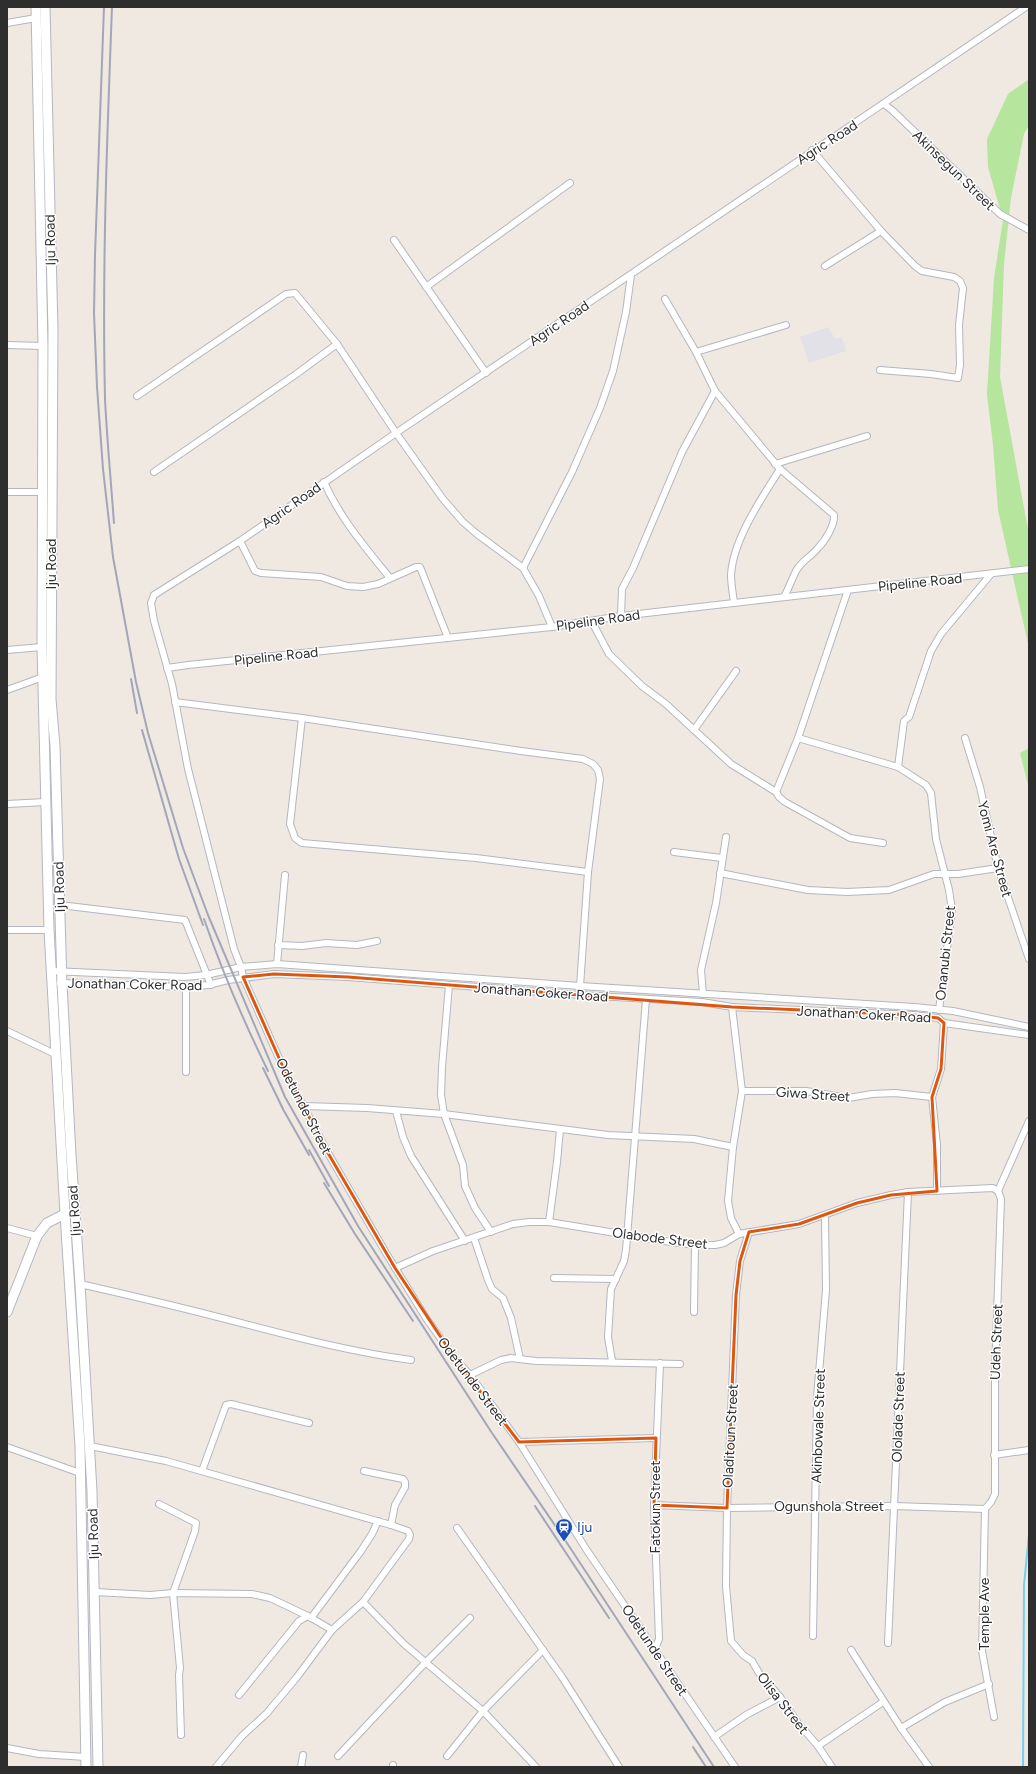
<svg xmlns="http://www.w3.org/2000/svg" width="1036" height="1774" viewBox="0 0 1036 1774" font-family="Figtree,sans-serif">
<style>
.industrial{fill:#e3e1e8}
.green{fill:#b6e59e}
.lines{fill:none;stroke-linecap:round;stroke-linejoin:round}
.stream{stroke:#75cff0;stroke-width:2}
.street-casing{stroke:#b4b7c1;stroke-width:8}
.secondary-casing{stroke:#b4b7c1;stroke-width:11}
.street{stroke:#fff;stroke-width:6}
.secondary{stroke:#fff;stroke-width:9}
.rail{stroke:#a3a6b8;stroke-width:2}
.marked{fill:none;stroke:#df570e;stroke-width:3;stroke-linejoin:round}
.labels{text-anchor:middle;stroke-width:3;stroke-linejoin:round;paint-order:stroke}
.street-label{font-size:14px;fill:#2e2e2e;stroke:#fff}
.transit-label{font-size:14px;fill:#164399;stroke:#fff;text-anchor:start}
</style>
<rect width="100%" height="100%" fill="#efe9e1"/>
<polygon class="industrial" points="828,327 835,339 842,337 846,351 809,363 800,337"/>
<g class="green">
<polygon points="1029,79 1029,125 1024,134 1011,198 1004,264 1000,377 1029,535 1029,648 998,510 993,445 987,394 994,278 1003,220 988,167 987,139 1008,94"/>
<polygon points="1029,748 1029,789 1020,753"/>
</g>
<g class="lines">
<polyline class="stream" points="1023,1767 1024,1585 1029,1534"/>
<g class="street-casing">
<g id="street">
<polyline points="7,23 36,18"/>
<polyline points="884,104 893,111 1000,214 1029,230"/>
<polyline points="812,150 881,231 915,266 922,271 954,277 960,281 963,288 959,325 960,365 958,378 931,374 880,370"/>
<polyline points="394,240 486,373"/>
<polyline points="825,266 881,231"/>
<polyline points="426,287 570,183"/>
<path d="M665,299L696,352L715,391L780,469L834,515C835,525 825,541 818,548C811,557 802,560 796,571C792,579 789,588 784,597"/>
<polyline points="7,345 43,346"/>
<polyline points="696,352 786,325"/>
<polyline points="137,396 286,294 295,293 337,344 396,433 443,499 463,522 477,534 523,568 539,596 552,627"/>
<polyline points="775,464 867,436"/>
<polyline points="154,472 295,375 337,344"/>
<path d="M324,482C340,518 365,547 390,578"/>
<polyline points="7,492 41,492"/>
<polyline points="240,541 255,571 261,573 321,577 347,586 363,587 378,584 416,567 420,567 448,638"/>
<polyline points="523,568 572,472 600,408 613,371 626,312 631,275"/>
<path d="M734,603C733,594 731,584 731,575C733,540 761,499 780,469"/>
<polyline points="621,616 622,589 633,568 682,452 715,391"/>
<polyline points="592,622 609,654 642,686 666,704 731,764 776,792 779,797 785,802 850,838 883,843"/>
<polyline points="7,650 42,647"/>
<polyline points="167,668 188,665 552,627 621,616 1029,569"/>
<polyline points="7,690 43,677"/>
<polyline points="175,702 302,718 521,751 583,759 593,764 598,770 600,779 588,872 580,986"/>
<polyline points="302,718 290,824 295,838 302,843 476,858 588,872"/>
<polyline points="694,730 736,671"/>
<polyline points="798,738 898,767 926,785 931,793 936,839 949,890 952,910 939,1010"/>
<polyline points="965,738 980,787 998,868 1029,959"/>
<polyline points="898,767 904,721 909,717 931,651 941,634 991,574"/>
<polyline points="776,792 798,738 848,590"/>
<polyline points="7,804 46,802"/>
<polyline points="674,852 722,858"/>
<polyline points="720,873 808,890 847,892 889,890 934,874 958,874 998,868"/>
<polyline points="60,905 185,920 211,985"/>
<polyline points="7,930 49,930"/>
<polyline points="278,945 302,946 326,943 357,945 377,941"/>
<polyline points="277,964 285,875"/>
<polyline points="52,971 185,977 206,975 241,967 277,964 580,986 914,1007 953,1011 1029,1027"/>
<polyline points="60,983 186,987 208,985 228,980 274,974 348,977 580,995 702,1002 732,1007 914,1015 938,1018 944,1023 1029,1035"/>
<polyline points="449,985 442,1067 441,1095 444,1114 463,1165 465,1186 475,1208 491,1232"/>
<polyline points="186,987 186,1072"/>
<polyline points="703,994 701,970 716,903 726,837"/>
<polyline points="732,1007 742,1091 733,1147 728,1201 731,1218 739,1234"/>
<polyline points="7,1031 55,1054"/>
<polyline points="742,1091 806,1091 848,1098 872,1094 895,1093 932,1097"/>
<polyline points="304,1106 367,1108 444,1114 608,1135 694,1139 733,1147"/>
<polyline points="396,1111 403,1137 411,1156 465,1241"/>
<polyline points="937,1191 937,1145 932,1097 941,1069 944,1023"/>
<polyline points="998,1191 1029,1121"/>
<polyline points="549,1222 557,1162 560,1129"/>
<polyline points="7,1228 37,1236"/>
<polyline points="749,1232 740,1261 736,1295 727,1508 726,1586 731,1641 743,1655 752,1661 759,1673 780,1697 798,1723 818,1746 832,1767"/>
<polyline points="474,1238 488,1280 492,1289 503,1298 511,1318 520,1359"/>
<polyline points="395,1268 433,1251 513,1224 529,1222 549,1222 664,1241 695,1245 715,1245 724,1243 739,1234 799,1224 857,1203 891,1195 908,1192 993,1188 998,1191"/>
<polyline points="554,1278 616,1279"/>
<path d="M80,1284C124,1294 167,1304 210,1315C277,1332 343,1351 411,1360"/>
<polyline points="694,1312 695,1245"/>
<polyline points="612,1361 608,1337 611,1289 624,1261 626,1250 646,999"/>
<polyline points="470,1375 501,1360 511,1358 536,1361 680,1364"/>
<polyline points="519,1442 656,1438"/>
<polyline points="90,1446 166,1461 391,1525 408,1531 410,1535 409,1539 363,1602 332,1630 297,1677 267,1713 242,1736 216,1767"/>
<polyline points="7,1447 80,1473"/>
<polyline points="994,1455 1029,1450"/>
<polyline points="202,1471 226,1405 231,1404 309,1423"/>
<polyline points="364,1471 403,1479 405,1482 405,1487 395,1505 391,1525"/>
<polyline points="159,1504 196,1523 195,1531 173,1593 180,1668 179,1675 181,1735"/>
<polyline points="654,1505 727,1508 894,1506 985,1509 991,1502 995,1494 995,1373 1001,1199 998,1191"/>
<polyline points="985,1509 982,1651 994,1717"/>
<polyline points="457,1528 562,1677 619,1767"/>
<polyline points="95,1592 150,1595 173,1593 252,1594 270,1598 308,1616 332,1630"/>
<polyline points="363,1602 404,1644 483,1711 536,1767"/>
<polyline points="311,1618 361,1551 372,1534 378,1521"/>
<polyline points="813,1636 817,1397 826,1290 825,1216"/>
<polyline points="888,1643 908,1192"/>
<polyline points="655,1649 659,1639 654,1505 660,1363"/>
<polyline points="851,1650 901,1728 929,1767"/>
<polyline points="239,1695 299,1621 308,1616"/>
<polyline points="901,1728 945,1702 989,1684"/>
<polyline points="714,1737 746,1715 780,1697"/>
<polyline points="818,1746 883,1702"/>
<polyline points="7,1748 39,1754 86,1757"/>
<polyline points="338,1756 425,1663 470,1618"/>
<polyline points="447,1756 483,1711 543,1650"/>
<polyline points="301,1767 303,1755"/>
<polyline points="393,1767 393,1765"/>
<polyline points="735,1767 586,1549 519,1442 470,1375 456,1360 426,1318 386,1253 328,1153 283,1067 243,977 241,967 234,949 188,769 172,684 154,621 151,603 154,595 240,541 396,433 1026,7"/>
</g>
</g>
<g class="secondary-casing">
<g id="secondary">
<polyline points="36,7 43,346 42,647 49,930 65,1214 80,1446 86,1767"/>
<polyline points="45,7 53,330 51,699 55,746 62,984 71,1155 80,1284 92,1491 98,1767"/>
<polyline points="7,1312 37,1236 47,1223 65,1214"/>
</g>
</g>
<use href="#street" class="street"/>
<use href="#secondary" class="secondary"/>
<g class="rail">
<polyline points="104,7 95,255 94,313 97,387 103,469 113,557 136,682 148,733 183,848 208,915 285,1097 358,1226 492,1433 565,1540 714,1767"/>
<path d="M112,7C107,138 102,268 105,399C107,440 111,482 114,523"/>
<polyline points="131,679 137,713"/>
<polyline points="142,730 179,859 203,925"/>
<path d="M204,919C222,971 244,1022 268,1071"/>
<polyline points="263,1068 284,1111 309,1155"/>
<polyline points="309,1150 329,1186"/>
<polyline points="324,1183 355,1234 413,1321"/>
<polyline points="535,1506 609,1618"/>
<polyline points="693,1747 706,1767"/>
</g>
</g>
<path class="marked" d="M274,974L348,977L732,1007L914,1015L938,1018L944,1023L941,1069L932,1097L937,1191L891,1195L857,1203L799,1224L749,1232L740,1261L736,1295L727,1508L654,1505L656,1438L519,1442L456,1360L395,1268L328,1153L283,1067L243,977Z"/>
<defs>
<g id="station-pin" transform="scale(0.9)"><path d="M0 17L-7.5 6A9.5 9.5 0 1 1 7.5 6Z" fill="#1a4fb4" stroke="#fff"/><path d="M-3-6H3Q5-6 5-4V2Q5 4 3 4L4.5 6H3L1.5 4h-3L-3 6H-4.5L-3 4Q-5 4-5 2V-4Q-5-6-3-6ZM-3.5-4v3h7v-3ZM-3.5 1v1.5H-2V1ZM2 1v1.5H3.5V1Z" fill="#fff"/></g>
</defs>
<g fill-rule="evenodd">
<use href="#station-pin" x="564" y="1527"/>
</g>
<g class="labels">
<g class="street-label">
<text transform="translate(827 142) rotate(-33)" y="5">Agric Road</text>
<text transform="translate(954 170) rotate(44)" y="5">Akinsegun Street</text>
<text transform="translate(50 240) rotate(-91)" y="5">Iju Road</text>
<text transform="translate(559 323) rotate(-34)" y="5">Agric Road</text>
<text transform="translate(291 505) rotate(-35)" y="5">Agric Road</text>
<text transform="translate(51 564) rotate(-90)" y="5">Iju Road</text>
<text transform="translate(920 582) rotate(-6)" y="5">Pipeline Road</text>
<text transform="translate(598 620) rotate(-8)" y="5">Pipeline Road</text>
<text transform="translate(276 656) rotate(-6)" y="5">Pipeline Road</text>
<text transform="translate(995 849) rotate(75)" y="5">Yomi Are Street</text>
<text transform="translate(59 887) rotate(-92)" y="5">Iju Road</text>
<text transform="translate(945 953) rotate(-84)" y="5">Onanubi Street</text>
<text transform="translate(135 984) rotate(1)" y="5">Jonathan Coker Road</text>
<text transform="translate(541 992) rotate(4)" y="5">Jonathan Coker Road</text>
<text transform="translate(864 1014) rotate(3)" y="5">Jonathan Coker Road</text>
<text transform="translate(813 1094) rotate(4)" y="5">Giwa Street</text>
<text transform="translate(304 1106) rotate(63)" y="5">Odetunde Street</text>
<text transform="translate(74 1211) rotate(-94)" y="5">Iju Road</text>
<text transform="translate(660 1238) rotate(7)" y="5">Olabode Street</text>
<text transform="translate(996 1342) rotate(-88)" y="5">Udeh Street</text>
<text transform="translate(473 1381) rotate(53)" y="5">Odetunde Street</text>
<text transform="translate(898 1417) rotate(-88)" y="5">Ololade Street</text>
<text transform="translate(818 1426) rotate(-88)" y="5">Akinbowale Street</text>
<text transform="translate(730 1436) rotate(-87)" y="5">Oladitoun Street</text>
<text x="829" y="1511">Ogunshola Street</text>
<text transform="translate(655 1507) rotate(-90)" y="5">Fatokun Street</text>
<text transform="translate(93 1534) rotate(-92)" y="5">Iju Road</text>
<text transform="translate(984 1614) rotate(-90)" y="5">Temple Ave</text>
<text transform="translate(655 1650) rotate(56)" y="5">Odetunde Street</text>
<text transform="translate(783 1703) rotate(52)" y="5">Olisa Street</text>
</g>
<g class="transit-label">
<text x="577" y="1532">Iju</text>
</g>
</g>
<rect width="1036" height="1774" fill="none" stroke="#2e2e2e" stroke-width="16"/>
</svg>
